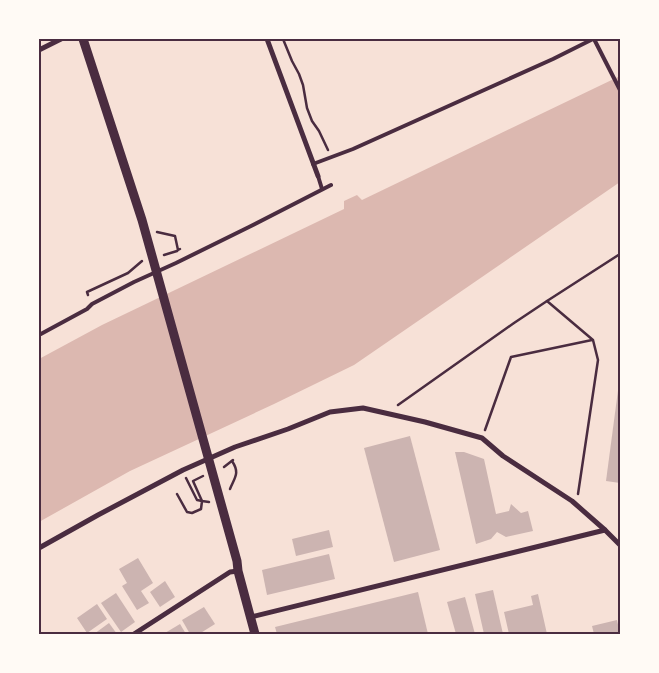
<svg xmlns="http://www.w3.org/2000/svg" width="659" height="673" viewBox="0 0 659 673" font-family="'Noto Serif',serif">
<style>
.water{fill:#dcb8b0}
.building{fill:#ccb4b1}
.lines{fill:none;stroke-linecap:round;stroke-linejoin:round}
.path{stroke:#4a2c40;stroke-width:2.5}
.service{stroke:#4a2c40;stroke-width:4}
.minor{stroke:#4a2c40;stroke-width:5}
.tertiary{stroke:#4a2c40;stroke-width:9}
.neatline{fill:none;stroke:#4a2c40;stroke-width:2}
</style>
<rect width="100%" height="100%" fill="#f7e1d7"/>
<polygon class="water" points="620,76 620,182 354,365 274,404 130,471 39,522 39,359 102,325 344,209 344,201 357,195 362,200"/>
<g class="building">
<polygon points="619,383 620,383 620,483 606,481"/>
<polygon points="410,436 440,550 394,562 364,448"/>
<polygon points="455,452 464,452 484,459 496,514 509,511 511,504 521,513 528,511 533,531 506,537 497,532 491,539 476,544"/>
<polygon points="329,530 333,547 296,556 292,539"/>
<polygon points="329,554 335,579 267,595 262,570"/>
<polygon points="138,558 153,583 141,591 149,603 137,610 122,586 127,583 119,569"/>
<polygon points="165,581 175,597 160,607 150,592"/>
<polygon points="493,590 503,634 484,634 475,594"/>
<polygon points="418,592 428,634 277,634 275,627"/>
<polygon points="116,593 135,622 121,632 101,603"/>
<polygon points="538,594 547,634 509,634 504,612 533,605 531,596"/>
<polygon points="465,597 475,634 456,634 447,602"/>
<polygon points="97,604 107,619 87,633 77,618"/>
<polygon points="204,607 215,624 199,634 190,634 182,620"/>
<polygon points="617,620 620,634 594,634 592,626"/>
<polygon points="109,623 117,634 94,634"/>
<polygon points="180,624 186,634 166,634 165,633"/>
</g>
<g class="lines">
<g class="path">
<polyline points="283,39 292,61 299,74 303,85 307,108 312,121 319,131 328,150"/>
<polyline points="157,232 175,236 178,250 180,249"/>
<polyline points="164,255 177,251"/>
<polyline points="88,295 87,292 128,273 142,261"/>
<polyline points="398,405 514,323 547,301"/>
<polyline points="485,430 511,357 592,340"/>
<polyline points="224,467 233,460"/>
<polyline points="203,476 193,481 202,501 209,502"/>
<path d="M230,489C235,477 240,473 232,461"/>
<polyline points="177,494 187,512 192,513 201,509 202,501 197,500 186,478"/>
<polyline points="578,494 598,360 593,340 547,301 620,254"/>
</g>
<g class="service">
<polyline points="594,39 620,90"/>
<polyline points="313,164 353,149 553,59 593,39"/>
<polyline points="318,176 322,189"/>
<polyline points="39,335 87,309 92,304 134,282 176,263 249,227 331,185"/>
</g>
<g class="minor">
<polyline points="267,39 318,176"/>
<polyline points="39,50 61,39"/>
<polyline points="39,548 98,515 183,470 235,447 288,429 330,412 363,408 425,422 482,438 503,456 572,501 605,530 620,545"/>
<polyline points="251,617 605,530"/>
<polyline points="134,634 230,572 238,571"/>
</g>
<polyline class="tertiary" points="83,39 142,220 237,561 238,571 255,634"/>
</g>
<rect width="659" height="673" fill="none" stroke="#fffaf5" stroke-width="80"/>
<rect x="40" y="40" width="579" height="593" class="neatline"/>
</svg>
